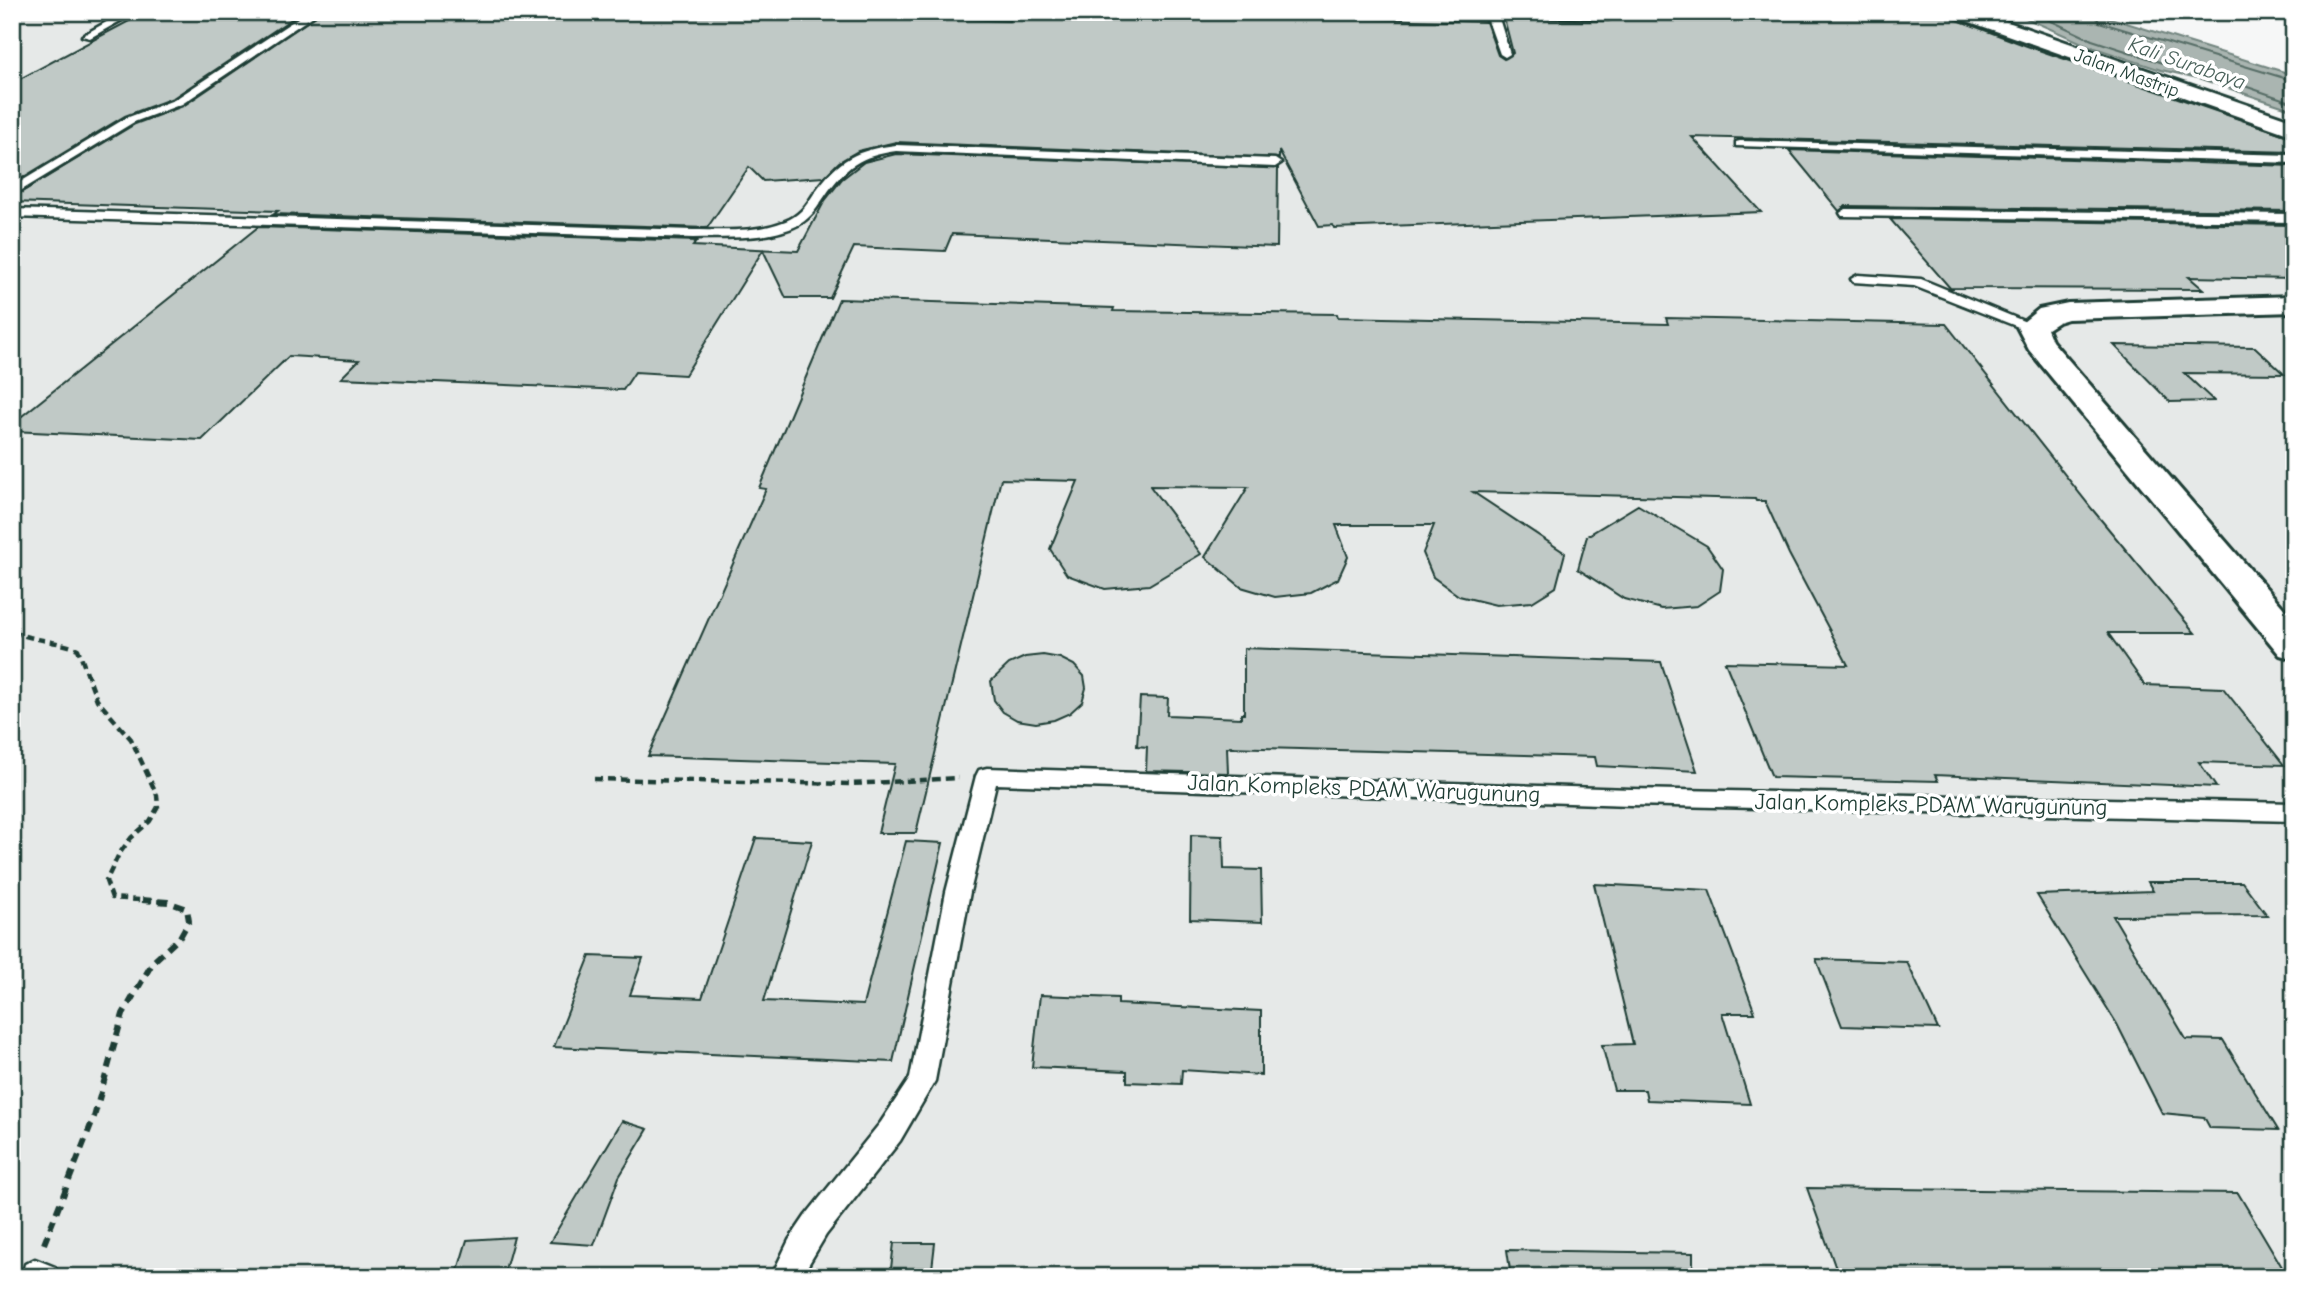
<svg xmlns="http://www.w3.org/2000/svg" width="2306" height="1289" viewBox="0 0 2306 1289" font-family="'Comic Neue',sans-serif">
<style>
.built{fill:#e6e9e8}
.water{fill:#aab5b1;stroke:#72857f;stroke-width:2}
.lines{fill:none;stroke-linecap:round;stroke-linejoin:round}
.shore{stroke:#576d66;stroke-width:2}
.building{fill:#c0c9c6;stroke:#1f3d34;stroke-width:2}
.lane-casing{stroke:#1f3d34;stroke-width:5}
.street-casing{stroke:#1f3d34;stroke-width:6}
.primary-casing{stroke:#1f3d34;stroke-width:6}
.path-far1{stroke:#1f3d34;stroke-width:4.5;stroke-dasharray:8 5;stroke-linecap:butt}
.path{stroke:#1f3d34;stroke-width:6;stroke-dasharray:10 7;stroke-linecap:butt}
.lane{fill:#fff;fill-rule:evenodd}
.street{fill:#fff;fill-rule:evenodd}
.primary{fill:#fff;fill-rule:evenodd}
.labels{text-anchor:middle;stroke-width:7;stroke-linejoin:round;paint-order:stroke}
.far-street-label{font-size:19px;fill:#1f3d34;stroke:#fff}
.far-water-label{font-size:21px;font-style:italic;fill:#49615a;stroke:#fff}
.street-label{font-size:23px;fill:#1f3d34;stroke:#fff}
</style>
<rect width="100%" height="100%" fill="#f6f7f7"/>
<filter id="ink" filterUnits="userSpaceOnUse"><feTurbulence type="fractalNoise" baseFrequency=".0143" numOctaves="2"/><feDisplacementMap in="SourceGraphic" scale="14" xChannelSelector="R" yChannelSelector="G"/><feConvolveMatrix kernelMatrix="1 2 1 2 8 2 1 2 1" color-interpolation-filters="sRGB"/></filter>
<g filter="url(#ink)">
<polygon class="built" points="12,12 1810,12 2078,147 2294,154 2294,1277 12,1277"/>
<polygon class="water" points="2012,12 2091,12 2294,75 2294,110 2198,78 2161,70 2089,46"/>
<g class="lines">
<g class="shore">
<polyline points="2032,12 2092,40 2163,63 2201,71 2294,103"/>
<polyline points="2094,12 2099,22 2294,81"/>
</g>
</g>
<g class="building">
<polygon points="146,12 302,12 173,98 125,116 12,184 12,83"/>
<polygon points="322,12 848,12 846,14 1010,21 1014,12 1116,12 1486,22 1498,55 1504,59 1513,53 1504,18 1608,21 1620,17 1641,18 1637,12 1949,12 1952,18 2027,46 2294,138 2294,152 1692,137 1761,212 1334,228 1333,225 1319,226 1279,151 1279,158 896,142 858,151 839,162 824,177 763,181 749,167 707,228 274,214 278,211 12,202 12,198 135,124 183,106"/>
<polygon points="1789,150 2294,166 2294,211 1846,206 1839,211"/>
<polygon points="896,154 1278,168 1277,247 952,234 945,251 854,247 830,298 786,298 763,250 685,375 635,372 623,390 341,378 359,360 289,356 202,440 12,431 12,424 258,227 697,241 693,246 798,251 824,202 842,179 864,162"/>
<polygon points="1890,219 2294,225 2294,279 2189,277 2203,289 1950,288"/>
<polygon points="839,299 1114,308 1113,311 1337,314 1338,317 1668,324 1666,318 1946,324 2092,509 2195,633 2108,633 2145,685 2223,688 2284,765 2199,762 2216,787 1935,775 1938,781 1772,777 1725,662 1848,665 1789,554 1765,501 1756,501 1755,499 1473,492 1565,553 1556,587 1532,602 1496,605 1459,596 1433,577 1423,553 1434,525 1336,525 1348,557 1338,579 1311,593 1275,597 1241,587 1205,557 1248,487 1150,486 1201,554 1149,585 1105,589 1067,575 1050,549 1078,481 1001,479 916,833 878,833 895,764 648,756 766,489 759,488"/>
<polygon points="2114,345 2255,347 2284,374 2184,373 2214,401 2170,402"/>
<polygon points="1638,505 1707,546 1723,569 1720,591 1697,606 1662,609 1624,599 1578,569 1587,536"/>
<polygon points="1244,648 1661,662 1697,771 1597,766 1595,757 1227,747 1228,773 1146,771 1147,747 1137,746 1140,697 1168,698 1167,715 1241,718 1241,714 1244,714"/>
<polygon points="1043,655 1060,658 1074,665 1084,676 1086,688 1082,702 1070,713 1054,720 1036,723 1017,720 1003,712 994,700 991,681 1009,664 1025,657"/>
<polygon points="1191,835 1223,836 1224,869 1261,870 1262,922 1190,919"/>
<polygon points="756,838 812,841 764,1001 863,1005 906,841 943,843 893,1062 554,1047 590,956 643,958 630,995 702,998"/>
<polygon points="2148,882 2242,882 2267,915 2113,916 2186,1039 2223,1040 2278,1130 2210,1128 2204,1117 2162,1113 2117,1024 2037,895 2153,891"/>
<polygon points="1594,884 1709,890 1755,1013 1722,1013 1750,1104 1647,1100 1645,1090 1614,1090 1602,1045 1633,1044"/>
<polygon points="1816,959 1907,962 1938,1029 1842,1026"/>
<polygon points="1040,995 1118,998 1118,1004 1261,1011 1261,1075 1182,1070 1181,1084 1127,1082 1127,1071 1032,1067"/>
<polygon points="622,1121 648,1129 619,1177 594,1245 550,1242"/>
<polygon points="1807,1188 2238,1193 2288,1277 1839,1277"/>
<polygon points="514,1237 503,1277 456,1277 467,1240"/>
<polygon points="894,1243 935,1243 931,1277 890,1277"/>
<polygon points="1507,1250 1693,1253 1693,1277 1511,1277"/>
</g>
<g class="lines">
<g class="lane-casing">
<g id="lane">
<polygon points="124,12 136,12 90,38 82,36"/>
<polygon points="307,12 319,12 182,104 134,122 12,196 12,187 126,118 174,100"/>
<polygon points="1485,12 1629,12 1608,18 1498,15 1510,54 1505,57 1500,54"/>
<polygon points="1740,141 2294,155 2294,163 1736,146 1736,142"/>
<path d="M896,145L1275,159L1281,163L1275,167L896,151C860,156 846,166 825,196C818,206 812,217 800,224C769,241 727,237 693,238L12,217V209L693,230C724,230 761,233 790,219C802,213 808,203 815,192C839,159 856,150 896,145Z"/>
<polygon points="1846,209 2294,214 2294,222 1842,216 1840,213"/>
<polygon points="1858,275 1921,279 2038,327 2036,330 2026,330 1914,286 1853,282 1851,279"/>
<polygon points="987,768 1631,789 2294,803 2294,821 1631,805 996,784 970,892 935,1081 900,1141 826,1235 801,1277 771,1277 789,1240 806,1215 881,1122 910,1078 946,892 976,776 979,770"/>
<polygon points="35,1259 55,1267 59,1277 22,1277 25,1264"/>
</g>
</g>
<g class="street-casing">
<g id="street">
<polygon points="2280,12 2294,12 2294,20 2282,16"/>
<polygon points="2294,296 2294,312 2068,319 2058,322 2047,329 2052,341 2294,620 2294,659 2280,655 2029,350 2017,327 2039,309 2068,303"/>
</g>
</g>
<g class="primary-casing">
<polygon id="primary" points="1951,12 1979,12 2294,121 2294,136 1953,16"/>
</g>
<g class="path-far1">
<path d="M12,632C34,640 56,641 78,649L97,700L131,739L157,795L158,807L150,821L131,838L119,854L106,881L112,898L167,902"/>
<polyline points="594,779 851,784 958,778"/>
</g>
<polyline class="path" points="44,1244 94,1117 123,1014 153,962 180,937 189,921 187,909 168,902 142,900"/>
<use href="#lane" class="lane"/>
<use href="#street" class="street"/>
<use href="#primary" class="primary"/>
</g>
</g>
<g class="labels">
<g class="far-street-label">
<text transform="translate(2127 72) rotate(20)" y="7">Jalan Mastrip</text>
</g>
<g class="far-water-label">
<text transform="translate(2187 63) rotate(19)" y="7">Kali Surabaya</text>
</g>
<g class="street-label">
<text transform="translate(1364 788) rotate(2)" y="8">Jalan Kompleks PDAM Warugunung</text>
<text transform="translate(1931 804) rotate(1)" y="8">Jalan Kompleks PDAM Warugunung</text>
</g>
</g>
<rect width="2306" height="1289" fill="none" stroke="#fff" stroke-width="42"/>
<rect x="21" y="21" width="2264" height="1247" fill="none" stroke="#1f3d34" stroke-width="2.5" filter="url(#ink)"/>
</svg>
